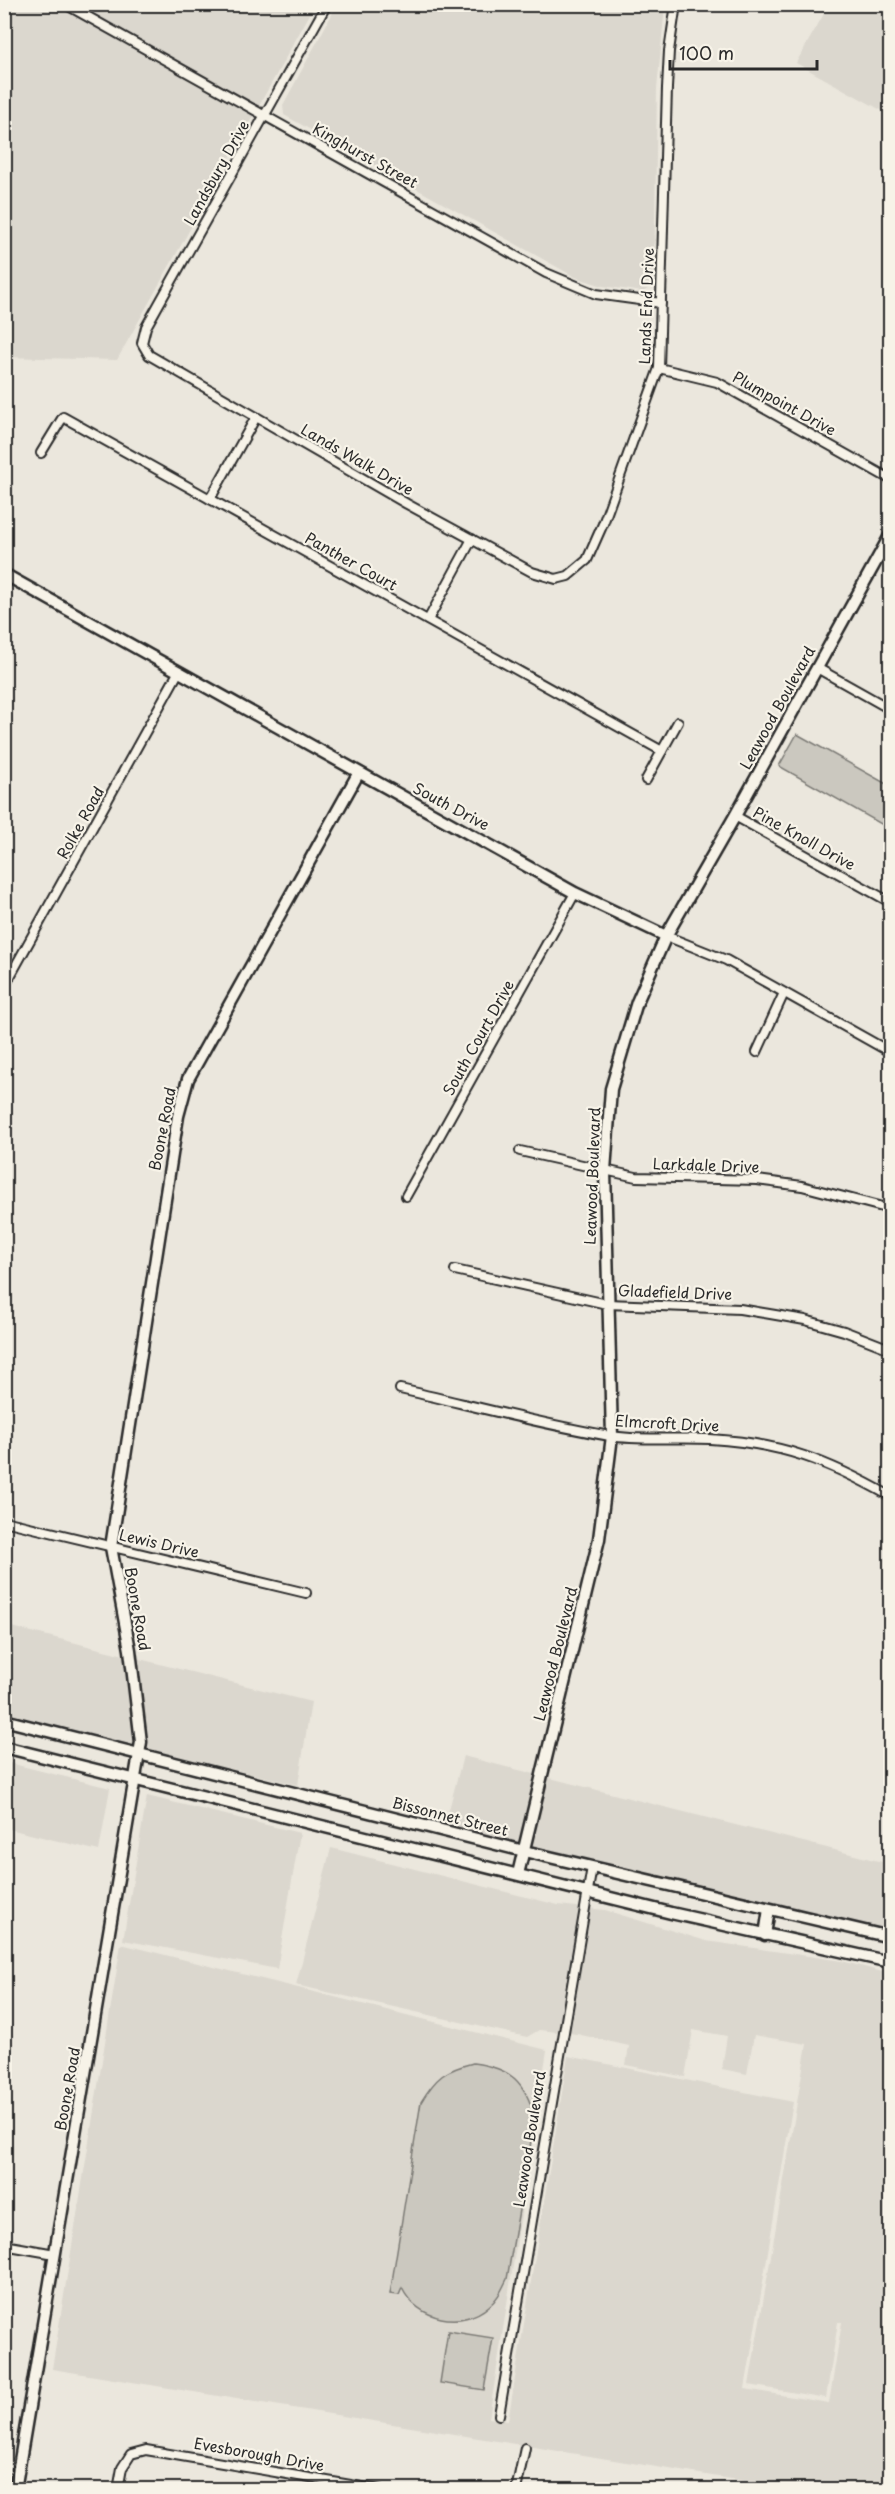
<svg xmlns="http://www.w3.org/2000/svg" width="895" height="2494" viewBox="0 0 895 2494" font-family="'Playpen Sans',sans-serif">
<style>
.built{fill:#dbd7ce}
.green{fill:#cbc8bf;stroke:#7b7a75;stroke-width:1.5}
.lines{fill:none;stroke-linecap:round;stroke-linejoin:round}
.street-casing{stroke:#2b2b2b;stroke-width:12}
.secondary-casing{stroke:#2b2b2b;stroke-width:15}
.street{stroke:#f7f3e8;stroke-width:8}
.secondary{stroke:#f7f3e8;stroke-width:10}
.labels{text-anchor:middle;stroke-width:4.5;stroke-linejoin:round;paint-order:stroke}
.street-label{font-size:15px;fill:#2b2b2b;stroke:#f7f3e8}
</style>
<rect width="100%" height="100%" fill="#ebe7dd"/>
<filter id="ink" filterUnits="userSpaceOnUse"><feTurbulence type="fractalNoise" baseFrequency=".0167" numOctaves="2"/><feDisplacementMap in="SourceGraphic" scale="12" xChannelSelector="R" yChannelSelector="G"/><feConvolveMatrix kernelMatrix="1 2 1 2 8 2 1 2 1" color-interpolation-filters="sRGB"/></filter>
<g filter="url(#ink)">
<g class="built">
<polygon points="5,5 315,5 117,360 5,357"/>
<polygon points="337,5 665,5 657,89 654,280 649,288 643,292 603,286 575,277 284,115 283,105"/>
<polygon points="829,5 890,5 890,115 796,63"/>
<polygon points="4,1625 311,1702 298,1785 5,1715"/>
<polygon points="463,1756 890,1864 890,1931 445,1825"/>
<polygon points="5,1762 110,1788 99,1851 5,1828"/>
<polygon points="147,1796 300,1833 277,1969 123,1940"/>
<polygon points="331,1848 558,1905 605,1910 706,1941 842,1961 890,1974 890,2489 793,2489 52,2369 121,1944 547,2050 489,2418 508,2421 568,2056 793,2102 745,2389 829,2403 842,2322 838,2322 826,2398 749,2385 807,2044 754,2035 747,2074 722,2069 727,2036 693,2030 685,2077 626,2065 629,2046 577,2034 539,2030 527,2037 296,1985"/>
</g>
<g class="green">
<polygon points="797,734 890,786 890,829 779,766"/>
<path d="M473,2063C511,2068 525,2081 535,2118L507,2279C502,2289 498,2299 489,2306C462,2330 417,2320 402,2288L399,2295L390,2294L421,2102C436,2077 445,2070 473,2063Z"/>
<polygon points="448,2331 493,2338 484,2390 440,2383"/>
</g>
<g class="lines">
<g class="street-casing">
<g id="street">
<polyline points="65,4 546,273 596,294 661,303"/>
<polyline points="327,4 146,327 142,343 149,355 407,504 532,572 556,579 568,576 587,560 603,524 659,368 667,88 669,51 676,4"/>
<polyline points="659,368 717,382 890,479"/>
<polyline points="41,453 63,417 662,751"/>
<polyline points="210,499 256,417"/>
<polyline points="882,551 890,555"/>
<polyline points="428,620 472,539"/>
<polyline points="817,668 890,709"/>
<polyline points="646,780 678,722"/>
<polyline points="735,816 890,902"/>
<polyline points="666,936 726,960 890,1052"/>
<polyline points="4,987 179,671"/>
<polyline points="757,1052 784,993"/>
<polyline points="520,1151 636,1177 757,1180 802,1186 890,1209"/>
<polyline points="406,1196 575,893"/>
<polyline points="455,1270 607,1304 740,1309 805,1320 844,1331 890,1349"/>
<path d="M400,1389C470,1405 540,1424 610,1436C642,1441 677,1437 710,1439C782,1443 828,1461 890,1496"/>
<polyline points="4,1521 306,1593"/>
<polyline points="4,2245 55,2254"/>
<polyline points="499,2415 592,1867"/>
<polyline points="118,2490 122,2468 131,2454 146,2450 380,2490"/>
<polyline points="516,2490 525,2448"/>
</g>
</g>
<g class="secondary-casing">
<g id="secondary">
<polyline points="4,574 575,893 666,936"/>
<polyline points="4,1720 524,1851 890,1937"/>
<polyline points="4,1747 671,1913 890,1962"/>
<polyline points="518,1874 599,1539 612,1436 605,1171 611,1089 637,1002 666,936 735,816 890,536"/>
<polyline points="765,1935 769,1909"/>
<polyline points="15,2490 141,1742 130,1650 111,1547 178,1116 188,1079 358,774"/>
</g>
</g>
<use href="#street" class="street"/>
<use href="#secondary" class="secondary"/>
</g>
</g>
<g class="labels">
<g class="street-label">
<text transform="translate(365 156) rotate(29)" y="5">Kinghurst Street</text>
<text transform="translate(217 173) rotate(-61)" y="5">Landsbury Drive</text>
<text transform="translate(647 306) rotate(-88)" y="5">Lands End Drive</text>
<text transform="translate(784 404) rotate(29)" y="5">Plumpoint Drive</text>
<text transform="translate(357 460) rotate(30)" y="5">Lands Walk Drive</text>
<text transform="translate(351 562) rotate(29)" y="5">Panther Court</text>
<text transform="translate(778 708) rotate(-61)" y="5">Leawood Boulevard</text>
<text transform="translate(451 807) rotate(28)" y="5">South Drive</text>
<text transform="translate(81 823) rotate(-61)" y="5">Rolke Road</text>
<text transform="translate(804 839) rotate(29)" y="5">Pine Knoll Drive</text>
<text transform="translate(479 1038) rotate(-61)" y="5">South Court Drive</text>
<text transform="translate(163 1129) rotate(-79)" y="5">Boone Road</text>
<text transform="translate(706 1166) rotate(2)" y="5">Larkdale Drive</text>
<text transform="translate(593 1176) rotate(-88)" y="5">Leawood Boulevard</text>
<text transform="translate(675 1293) rotate(2)" y="5">Gladefield Drive</text>
<text transform="translate(667 1424) rotate(3)" y="5">Elmcroft Drive</text>
<text transform="translate(159 1544) rotate(13)" y="5">Lewis Drive</text>
<text transform="translate(137 1609) rotate(80)" y="5">Boone Road</text>
<text transform="translate(556 1654) rotate(-76)" y="5">Leawood Boulevard</text>
<text transform="translate(450 1817) rotate(14)" y="5">Bissonnet Street</text>
<text transform="translate(68 2089) rotate(-80)" y="5">Boone Road</text>
<text transform="translate(530 2139) rotate(-81)" y="5">Leawood Boulevard</text>
<text transform="translate(259 2455) rotate(10)" y="5">Evesborough Drive</text>
</g>
</g>
<rect width="895" height="2494" fill="none" stroke="#f7f3e8" stroke-width="24"/>
<rect x="12" y="12" width="871" height="2470" fill="none" stroke="#2b2b2b" stroke-width="2" filter="url(#ink)"/>
<path d="M670 60v9h147v-9" fill="none" stroke="#2b2b2b" stroke-width="3"/>
<text x="679" y="60" font-size="18" fill="#2b2b2b" stroke="#f7f3e8" stroke-width="4.5" paint-order="stroke">100 m</text>
</svg>
